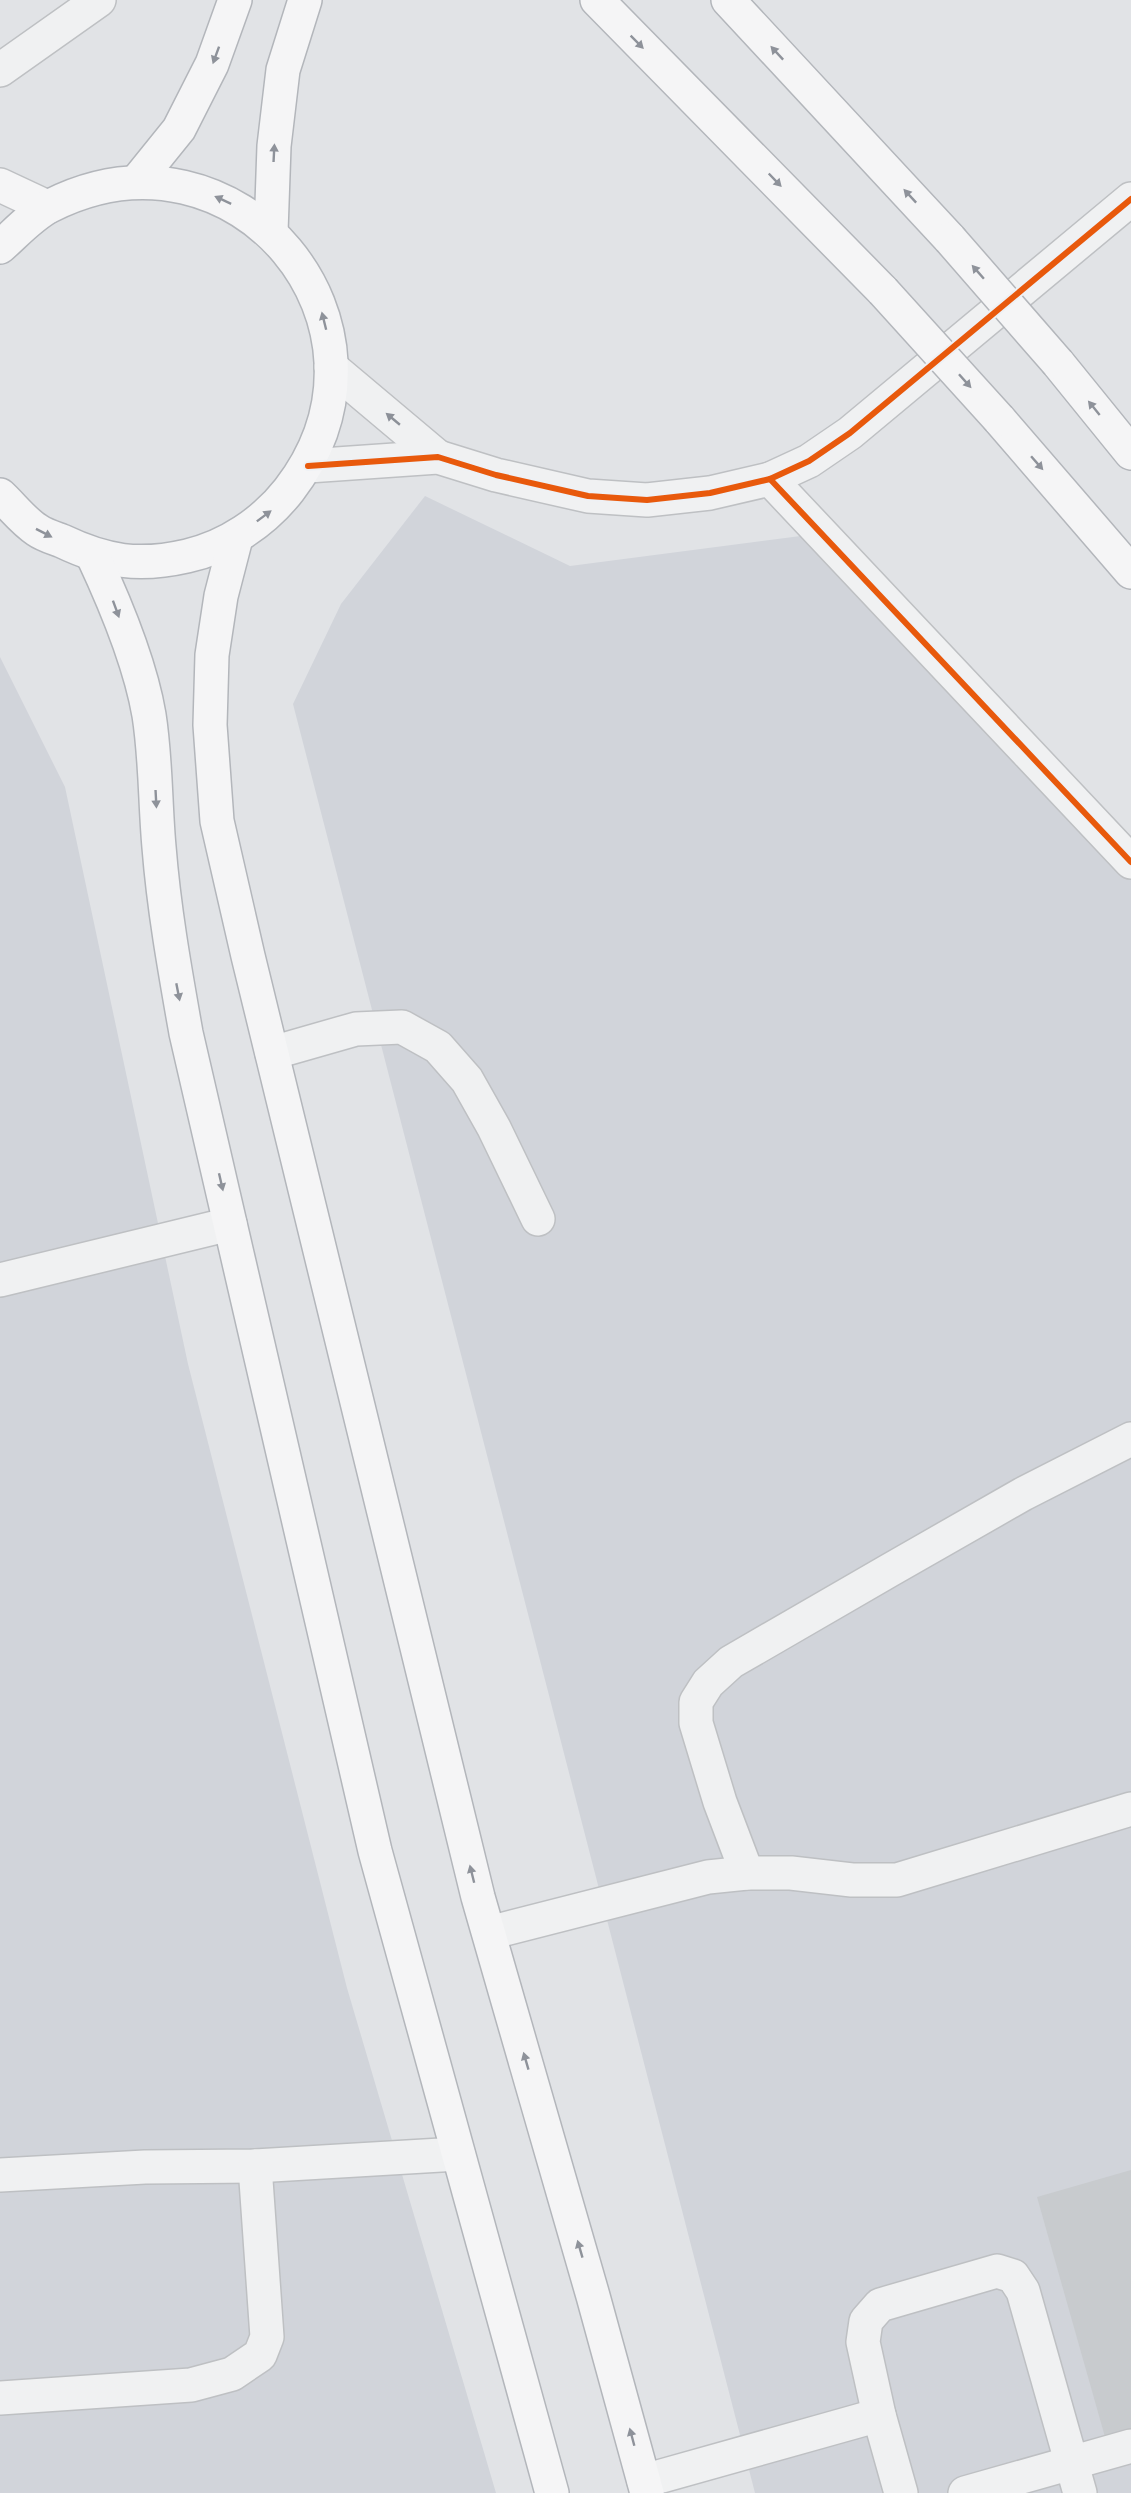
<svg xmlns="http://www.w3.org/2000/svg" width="1131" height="2493" viewBox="0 0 1131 2493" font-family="'Archivo Narrow',sans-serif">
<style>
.built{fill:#d1d4da}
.building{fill:#c8cbce}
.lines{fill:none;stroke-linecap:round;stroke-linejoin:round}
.minor-casing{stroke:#bec0c3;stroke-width:36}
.major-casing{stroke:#bec0c3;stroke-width:36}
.highway-casing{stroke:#b3b6bb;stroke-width:36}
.minor{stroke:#f0f1f2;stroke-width:33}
.major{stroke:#f5f5f6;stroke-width:33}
.highway{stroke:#f5f5f6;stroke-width:33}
.highway-bridge-casing{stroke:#b3b6bb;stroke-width:36;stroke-linecap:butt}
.highway-bridge{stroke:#f5f5f6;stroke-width:33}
.cycleway-casing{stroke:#eef1f5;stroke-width:10}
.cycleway{stroke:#e8590c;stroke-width:6}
.oneway{fill:#8e929a}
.oneway2{fill:#8c9098}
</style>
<rect width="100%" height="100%" fill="#e1e3e6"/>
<g class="built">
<polygon points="425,496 570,566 824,533 1131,848 1131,2493 755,2493 293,704 341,604"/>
<polygon points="0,657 65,787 188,1364 347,1988 496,2493 0,2493"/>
</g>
<polygon class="building" points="1131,2170 1131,2437 1107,2444 1037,2197"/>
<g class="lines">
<g class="minor-casing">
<g id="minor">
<polyline points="0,70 99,0"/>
<polyline points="331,367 438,457"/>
<polyline points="308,466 438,457 496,475 588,496 647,500 710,493 770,479 809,461 850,433 1131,199"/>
<polyline points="770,479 1131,862"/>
<polyline points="272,1053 356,1029 402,1027 438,1047 467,1080 494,1128 538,1219"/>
<polyline points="0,1280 230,1224"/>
<polyline points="747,1873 720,1802 696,1723 696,1702 708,1683 731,1662 890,1570 1023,1494 1131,1439"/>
<polyline points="489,1933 708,1877 747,1873 791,1873 852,1880 897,1880 1131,1809"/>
<polyline points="0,2175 145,2167 255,2166 458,2154"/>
<polyline points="0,2398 191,2385 232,2374 260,2355 267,2337 255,2166"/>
<polyline points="644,2481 879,2415"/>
<polyline points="901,2493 879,2415 863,2342 866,2321 880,2305 997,2271 1013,2276 1023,2291 1080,2493"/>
<polyline points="965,2493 1131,2446"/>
</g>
</g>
<g class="major-casing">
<polyline id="major" points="0,185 47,207"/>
</g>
<g class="highway-casing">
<g id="highway">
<polyline points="597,0 883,291"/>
<polyline points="728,0 950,239"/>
<polyline points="137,181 179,129 212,64 235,0"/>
<polyline points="271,232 274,146 283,70 305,0"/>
<path d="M0,247C15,234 32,215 50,206C237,111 415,326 289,490C264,522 227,547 187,556C139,567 106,562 62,541C54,538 44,535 37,530C23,521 12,506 0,495"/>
<polyline points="1058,363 1131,453"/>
<polyline points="999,419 1131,572"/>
<polyline points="236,538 221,596 212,655 210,725 217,821 248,956 478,1897 593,2296 647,2493"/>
<path d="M93,556C115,603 140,662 149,715C156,759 155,803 159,847C164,910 175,971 186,1033L375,1851L552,2493"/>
</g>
</g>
<use href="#minor" class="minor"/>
<use href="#major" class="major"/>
<use href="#highway" class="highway"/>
<g class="highway-bridge-casing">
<g id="highway-bridge">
<polyline points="950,239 1058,363"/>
<polyline points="883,291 999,419"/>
</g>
</g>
<use href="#highway-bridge" class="highway-bridge"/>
<g class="cycleway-casing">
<g id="cycleway">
<polyline points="308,466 438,457 496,475 588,496 647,500 710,493 770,479 809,461 850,433 1131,199"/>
<polyline points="770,479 1131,862"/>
</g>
</g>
<use href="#cycleway" class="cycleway"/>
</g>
<defs><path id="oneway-solid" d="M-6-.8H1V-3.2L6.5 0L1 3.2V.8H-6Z" transform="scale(1.5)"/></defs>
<g class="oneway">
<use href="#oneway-solid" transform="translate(637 42) rotate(45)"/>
<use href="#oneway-solid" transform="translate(777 53) rotate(-133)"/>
<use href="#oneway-solid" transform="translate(216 55) rotate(110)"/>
<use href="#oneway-solid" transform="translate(274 153) rotate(-87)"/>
<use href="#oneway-solid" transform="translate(775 180) rotate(46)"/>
<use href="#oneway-solid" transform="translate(910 196) rotate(-133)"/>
<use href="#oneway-solid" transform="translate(223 200) rotate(-155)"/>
<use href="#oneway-solid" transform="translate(978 272) rotate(-131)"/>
<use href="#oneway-solid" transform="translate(324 321) rotate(-104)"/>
<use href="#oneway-solid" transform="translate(965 381) rotate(48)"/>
<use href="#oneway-solid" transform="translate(1094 408) rotate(-129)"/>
<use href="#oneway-solid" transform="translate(1037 463) rotate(49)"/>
<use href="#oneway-solid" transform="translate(264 516) rotate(-37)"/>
<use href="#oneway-solid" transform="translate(44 533) rotate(27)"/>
<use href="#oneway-solid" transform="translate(116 609) rotate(70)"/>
<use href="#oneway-solid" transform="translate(156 799) rotate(87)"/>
<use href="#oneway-solid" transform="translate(178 992) rotate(79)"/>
<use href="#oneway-solid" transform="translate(221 1182) rotate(77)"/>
<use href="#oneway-solid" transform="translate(472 1874) rotate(-104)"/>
<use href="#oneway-solid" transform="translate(526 2061) rotate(-106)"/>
<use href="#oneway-solid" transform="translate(580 2249) rotate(-106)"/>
<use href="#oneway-solid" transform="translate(632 2437) rotate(-105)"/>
</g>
<use class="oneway2" href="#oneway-solid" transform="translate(393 419) rotate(-140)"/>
</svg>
